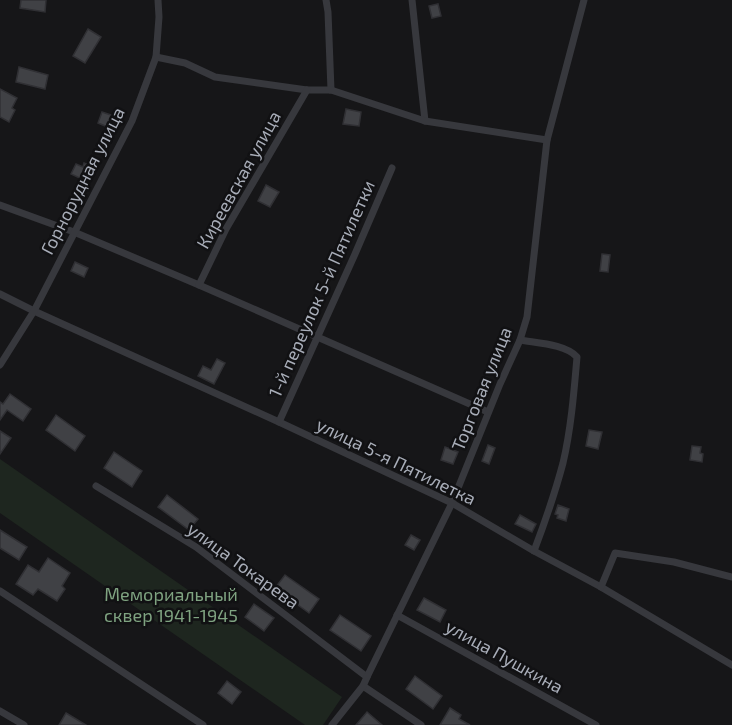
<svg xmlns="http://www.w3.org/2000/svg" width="732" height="725" viewBox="0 0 732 725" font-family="'Exo 2',sans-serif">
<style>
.green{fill:#1e261f}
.building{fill:#404145;stroke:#303034;stroke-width:1.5}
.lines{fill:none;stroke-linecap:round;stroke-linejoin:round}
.minor{stroke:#37383d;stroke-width:7}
.labels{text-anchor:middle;stroke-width:5;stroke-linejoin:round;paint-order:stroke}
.street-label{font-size:18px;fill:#a8adb8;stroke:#111113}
.park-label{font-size:18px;fill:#7fa381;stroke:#111113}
</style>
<rect width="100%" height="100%" fill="#161618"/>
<polygon class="green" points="0,459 342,697 323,725 305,725 0,513"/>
<g class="building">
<polygon points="21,0 46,0 45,12 20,8"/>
<polygon points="438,4 441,16 432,18 429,6"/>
<polygon points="88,29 101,37 85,63 73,56"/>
<polygon points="19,67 48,75 45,89 16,82"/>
<polygon points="0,89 17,98 12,108 15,110 9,122 0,117"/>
<polygon points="346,109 361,112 359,126 343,124"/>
<polygon points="102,112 114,116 110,128 98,123"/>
<polygon points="84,163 93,167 86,181 71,174 76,164 83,167"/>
<polygon points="266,185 279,192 270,207 258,201"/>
<polygon points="602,254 610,255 608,272 600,271"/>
<polygon points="75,262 88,268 84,277 71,271"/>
<polygon points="217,359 225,363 214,384 198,376 203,366 211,370"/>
<polygon points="10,394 31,409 23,421 7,410 0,420 0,402 3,404"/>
<polygon points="56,415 85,436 75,451 46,430"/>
<polygon points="589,430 602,432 598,449 586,446"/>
<polygon points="0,431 11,438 0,454"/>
<polygon points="488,445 495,448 489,464 482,461"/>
<polygon points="692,446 701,447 700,453 703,454 702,462 690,460"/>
<polygon points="445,447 458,452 453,464 441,460"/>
<polygon points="114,452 142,471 132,487 104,468"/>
<polygon points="167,495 198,519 189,530 158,507"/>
<polygon points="558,505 569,509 566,521 557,518 558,515 555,514"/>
<polygon points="520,515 536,524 532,532 515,524"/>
<polygon points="0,530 27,547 19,560 0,548"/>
<polygon points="411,535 420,540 414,550 405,545"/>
<polygon points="48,558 70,573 62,586 65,589 57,601 38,589 33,595 16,584 28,565 39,572"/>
<polygon points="285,575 319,599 309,613 275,588"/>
<polygon points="424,598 446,610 440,622 417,610"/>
<polygon points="254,604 274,618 264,631 245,617"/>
<polygon points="340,615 371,636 361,651 330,630"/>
<polygon points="415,676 442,696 433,709 406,689"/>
<polygon points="227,681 241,692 232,704 218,693"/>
<polygon points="450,708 461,715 459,719 470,725 440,725"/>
<polygon points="367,712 382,725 356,725"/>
<polygon points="66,713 86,725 59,725"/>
</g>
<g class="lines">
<g class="minor">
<polyline points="326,0 328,12 331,90"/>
<polyline points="412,0 425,121"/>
<polyline points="156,57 185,63 215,77 307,90 331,90 425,121 547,140"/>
<polyline points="0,205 74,232 199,285 488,412"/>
<polyline points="199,285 226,229 307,90"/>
<polyline points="0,294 34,311 279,422 452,503 534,551 601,587 732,665"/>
<path d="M520,340C536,343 566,344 577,357C574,392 571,429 563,463C555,493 545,522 534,551"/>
<polyline points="0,365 34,311 132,121 156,57 159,17 158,0"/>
<polyline points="279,422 355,254 392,168"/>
<polyline points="96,486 196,547 367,677"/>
<polyline points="601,587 615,553 674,562 732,577"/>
<polyline points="0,591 203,725"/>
<polyline points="397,615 596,725"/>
<polyline points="363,686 421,725"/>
<polyline points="0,711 24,725"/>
<polyline points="332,725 363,686 367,677 452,503 500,384 520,340 527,317 547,140 584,0"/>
</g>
</g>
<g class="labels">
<g class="street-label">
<text transform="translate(239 180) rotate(-61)" y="6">Киреевская улица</text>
<text transform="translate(83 181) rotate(-63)" y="6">Горнорудная улица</text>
<text transform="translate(322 289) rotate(-66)" y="6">1-й переулок 5-й Пятилетки</text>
<text transform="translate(482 389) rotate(-68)" y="6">Торговая улица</text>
<text transform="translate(396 462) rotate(26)" y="6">улица 5-я Пятилетка</text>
<text transform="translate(243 566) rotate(36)" y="6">улица Токарева</text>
<text transform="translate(504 657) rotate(29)" y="6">улица Пушкина</text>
</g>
<g class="park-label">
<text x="171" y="601">Мемориальный<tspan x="171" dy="21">сквер 1941-1945</tspan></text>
</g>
</g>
</svg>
